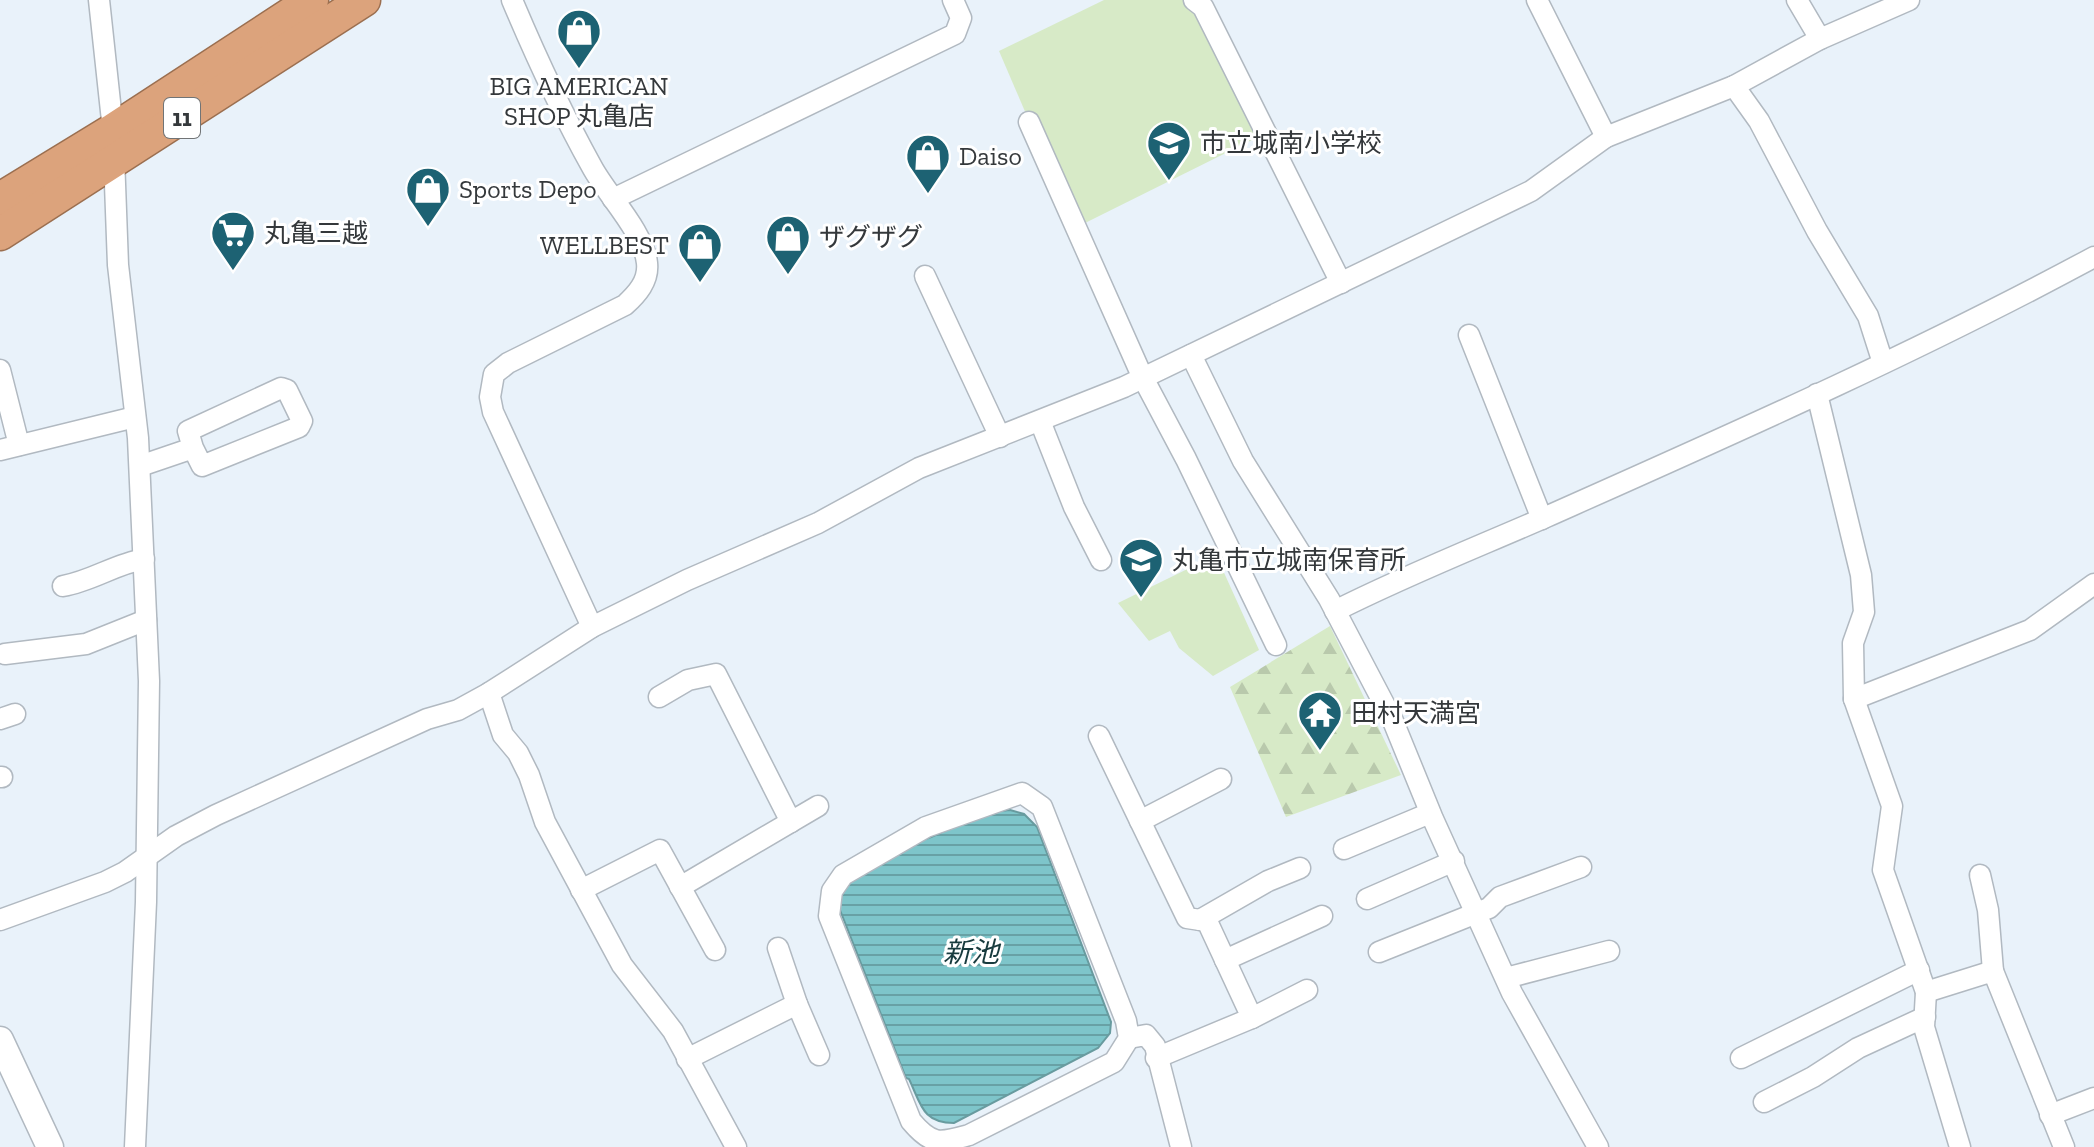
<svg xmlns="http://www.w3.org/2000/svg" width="2094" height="1147" viewBox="0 0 2094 1147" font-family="'Zilla Slab','Noto Sans JP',serif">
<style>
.grass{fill:#d7eac7}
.forest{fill:url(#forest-firs)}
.water{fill:url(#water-rules);stroke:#689b9f;stroke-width:2}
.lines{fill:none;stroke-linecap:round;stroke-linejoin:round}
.minor-casing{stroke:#b1b9c1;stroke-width:23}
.secondary-casing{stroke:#b1b9c1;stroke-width:29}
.trunk-casing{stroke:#9b6f50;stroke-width:35}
.minor{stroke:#fff;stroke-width:20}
.secondary{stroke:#fff;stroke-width:26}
.trunk{stroke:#dca37c;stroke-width:32}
.labels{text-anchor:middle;stroke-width:6;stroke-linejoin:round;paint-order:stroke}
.shield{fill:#fff;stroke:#717476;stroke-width:2}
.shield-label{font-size:24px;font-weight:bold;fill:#34383b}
.poi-label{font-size:26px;fill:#34383b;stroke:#fff;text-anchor:start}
.water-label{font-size:28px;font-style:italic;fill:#183b3e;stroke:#fff}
</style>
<defs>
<pattern id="forest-firs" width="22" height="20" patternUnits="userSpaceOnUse" patternTransform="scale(2)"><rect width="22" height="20" fill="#d7eac7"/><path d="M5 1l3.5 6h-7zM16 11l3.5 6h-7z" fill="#b9c9ac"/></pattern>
<pattern id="water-rules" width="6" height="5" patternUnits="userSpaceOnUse" patternTransform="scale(2)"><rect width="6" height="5" fill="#7ec5ca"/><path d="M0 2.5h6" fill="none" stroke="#68a1a5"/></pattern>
</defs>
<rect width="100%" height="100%" fill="#e9f2fa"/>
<g class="grass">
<polygon points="1104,0 1186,0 1198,11 1260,136 1075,228 999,51"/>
<polygon points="1216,555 1259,650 1213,676 1179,648 1170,631 1149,641 1118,603"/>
</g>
<polygon class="forest" points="1330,626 1401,775 1286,817 1230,687"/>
<path class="water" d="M1010,810L1024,814L1037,827L1111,1022L1110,1033L1098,1048L954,1123C922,1123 921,1104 909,1079L906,1078L840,910V896L847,883L921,840C935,838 945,829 958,824C975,816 991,811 1010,810Z"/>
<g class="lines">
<g class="minor-casing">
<g id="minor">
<polyline points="99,0 113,130 118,265 138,438 149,681 146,902 135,1147"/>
<path d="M512,0C536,57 562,113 592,167C607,195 644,232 647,263C649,281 637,294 625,305L508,363L494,374L490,397L493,412L592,627"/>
<polyline points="1194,0 1203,7 1341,283"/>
<polyline points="1537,0 1606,137"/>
<polyline points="1797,0 1820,39"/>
<polyline points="1734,86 1759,121 1817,231 1868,316 1883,363"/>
<polyline points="1029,122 1142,376 1186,459 1276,645"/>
<polyline points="613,199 955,34 961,18 953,0"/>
<polyline points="925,276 1000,437"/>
<polyline points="1469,335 1542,519"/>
<polyline points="1191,355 1243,461 1329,599 1393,721 1433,819 1512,993 1598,1147"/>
<polyline points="0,370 19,445"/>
<polyline points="1817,394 1861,575 1864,612 1853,643 1854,699 1892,806 1883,870 1926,992 1924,1027 1960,1147"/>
<polyline points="1040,421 1074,507 1101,560"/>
<polyline points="0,450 135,417"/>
<polyline points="140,466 193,448 202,466 299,427 302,421 287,390 281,388 188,431 193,448"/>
<path d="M63,586C92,581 115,564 144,559"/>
<path d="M1335,611C1404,576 1475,548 1546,517C1730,435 1916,353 2094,257"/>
<polyline points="5,654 86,644 146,620"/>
<polyline points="489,693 503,735 518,753 529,775 545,822 622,965 673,1031 736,1147"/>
<polyline points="659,697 688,680 716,674 791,822"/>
<polyline points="1854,699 2030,630 2094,584"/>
<polyline points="0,719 15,714"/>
<polyline points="1099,736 1187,918 1207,921 1252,1018 1156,1058"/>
<polyline points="0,777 2,777"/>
<path d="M1022,793L1042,807L1126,1021L1129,1038L1114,1062L969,1135C940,1143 932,1146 911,1121L829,916L832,891L843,875L926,827Z"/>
<polyline points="1140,821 1221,779"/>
<polyline points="1344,849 1430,813"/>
<polyline points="1980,875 1988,910 1993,971"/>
<polyline points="680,887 818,806"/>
<polyline points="581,890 660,850 715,950"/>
<polyline points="1367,899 1454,861"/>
<polyline points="0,920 105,882 125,872 176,836 216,815 427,719 458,710 489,693 592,627 687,580 818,523 919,468 1124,387 1531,191 1606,137 1734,86 1820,39 1909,0"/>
<polyline points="1200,920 1268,881 1300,868"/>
<polyline points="1379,952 1489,908 1500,897 1581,867"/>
<polyline points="1225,960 1322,916"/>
<polyline points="1506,978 1609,951"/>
<polyline points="1926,992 1993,971 2064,1147"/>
<polyline points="797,1004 819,1055"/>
<polyline points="1252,1018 1307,990"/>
<polyline points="1129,1038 1146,1035 1155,1046 1181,1147"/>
<polyline points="1741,1058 1919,970"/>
<polyline points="687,1059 797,1004 778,948"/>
<polyline points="1764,1102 1813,1077 1858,1048 1925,1017"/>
<polyline points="2050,1115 2094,1098"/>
</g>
</g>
<g class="secondary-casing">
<polyline id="secondary" points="0,1040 50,1147"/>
</g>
<g class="trunk-casing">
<g id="trunk">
<polyline points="0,199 113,130 312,0"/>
<polyline points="0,234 364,0"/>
</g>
</g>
<use href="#minor" class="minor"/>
<use href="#secondary" class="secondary"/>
<use href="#trunk" class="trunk"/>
</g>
<defs>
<g id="shop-pin" transform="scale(2.3)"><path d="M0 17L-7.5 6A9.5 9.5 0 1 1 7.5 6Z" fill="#1d6273" stroke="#fff"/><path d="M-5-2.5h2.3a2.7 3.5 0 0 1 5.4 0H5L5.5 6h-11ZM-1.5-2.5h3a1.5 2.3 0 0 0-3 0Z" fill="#fff"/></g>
<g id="school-pin" transform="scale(2.3)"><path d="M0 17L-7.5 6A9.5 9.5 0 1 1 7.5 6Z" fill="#1d6273" stroke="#fff"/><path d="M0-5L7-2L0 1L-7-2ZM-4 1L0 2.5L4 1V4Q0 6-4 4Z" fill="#fff"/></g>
<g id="supermarket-pin" transform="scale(2.3)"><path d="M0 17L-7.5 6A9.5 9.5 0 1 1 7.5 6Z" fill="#1d6273" stroke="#fff"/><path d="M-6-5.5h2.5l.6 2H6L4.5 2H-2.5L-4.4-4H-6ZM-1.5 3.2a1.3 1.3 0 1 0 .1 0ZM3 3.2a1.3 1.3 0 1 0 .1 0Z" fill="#fff"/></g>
<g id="temple-pin" transform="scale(2.3)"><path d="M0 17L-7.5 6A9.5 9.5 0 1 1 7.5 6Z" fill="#1d6273" stroke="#fff"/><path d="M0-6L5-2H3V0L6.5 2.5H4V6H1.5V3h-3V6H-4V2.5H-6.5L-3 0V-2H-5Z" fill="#fff"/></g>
</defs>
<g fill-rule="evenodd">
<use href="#shop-pin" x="579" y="31"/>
<use href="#school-pin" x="1169" y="143"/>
<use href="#shop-pin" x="928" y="156"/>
<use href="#shop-pin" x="428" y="189"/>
<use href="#supermarket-pin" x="233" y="233"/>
<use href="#shop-pin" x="788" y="237"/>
<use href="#shop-pin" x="700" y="245"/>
<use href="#school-pin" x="1141" y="560"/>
<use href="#temple-pin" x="1320" y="713"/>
</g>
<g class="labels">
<rect class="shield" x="164" y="98" width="36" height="40" rx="6"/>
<g class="shield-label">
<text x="182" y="126">11</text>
</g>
<g class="poi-label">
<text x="579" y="95" text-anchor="middle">BIG AMERICAN<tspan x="579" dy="30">SHOP 丸亀店</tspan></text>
<text x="1200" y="152">市立城南小学校</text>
<text x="959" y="165">Daiso</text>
<text x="459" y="198">Sports Depo</text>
<text x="264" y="242">丸亀三越</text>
<text x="819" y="246">ザグザグ</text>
<text x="669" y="254" text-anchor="end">WELLBEST</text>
<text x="1172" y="569">丸亀市立城南保育所</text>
<text x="1351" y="722">田村天満宮</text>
</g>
<g class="water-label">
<text x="971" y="962">新池</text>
</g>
</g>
</svg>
